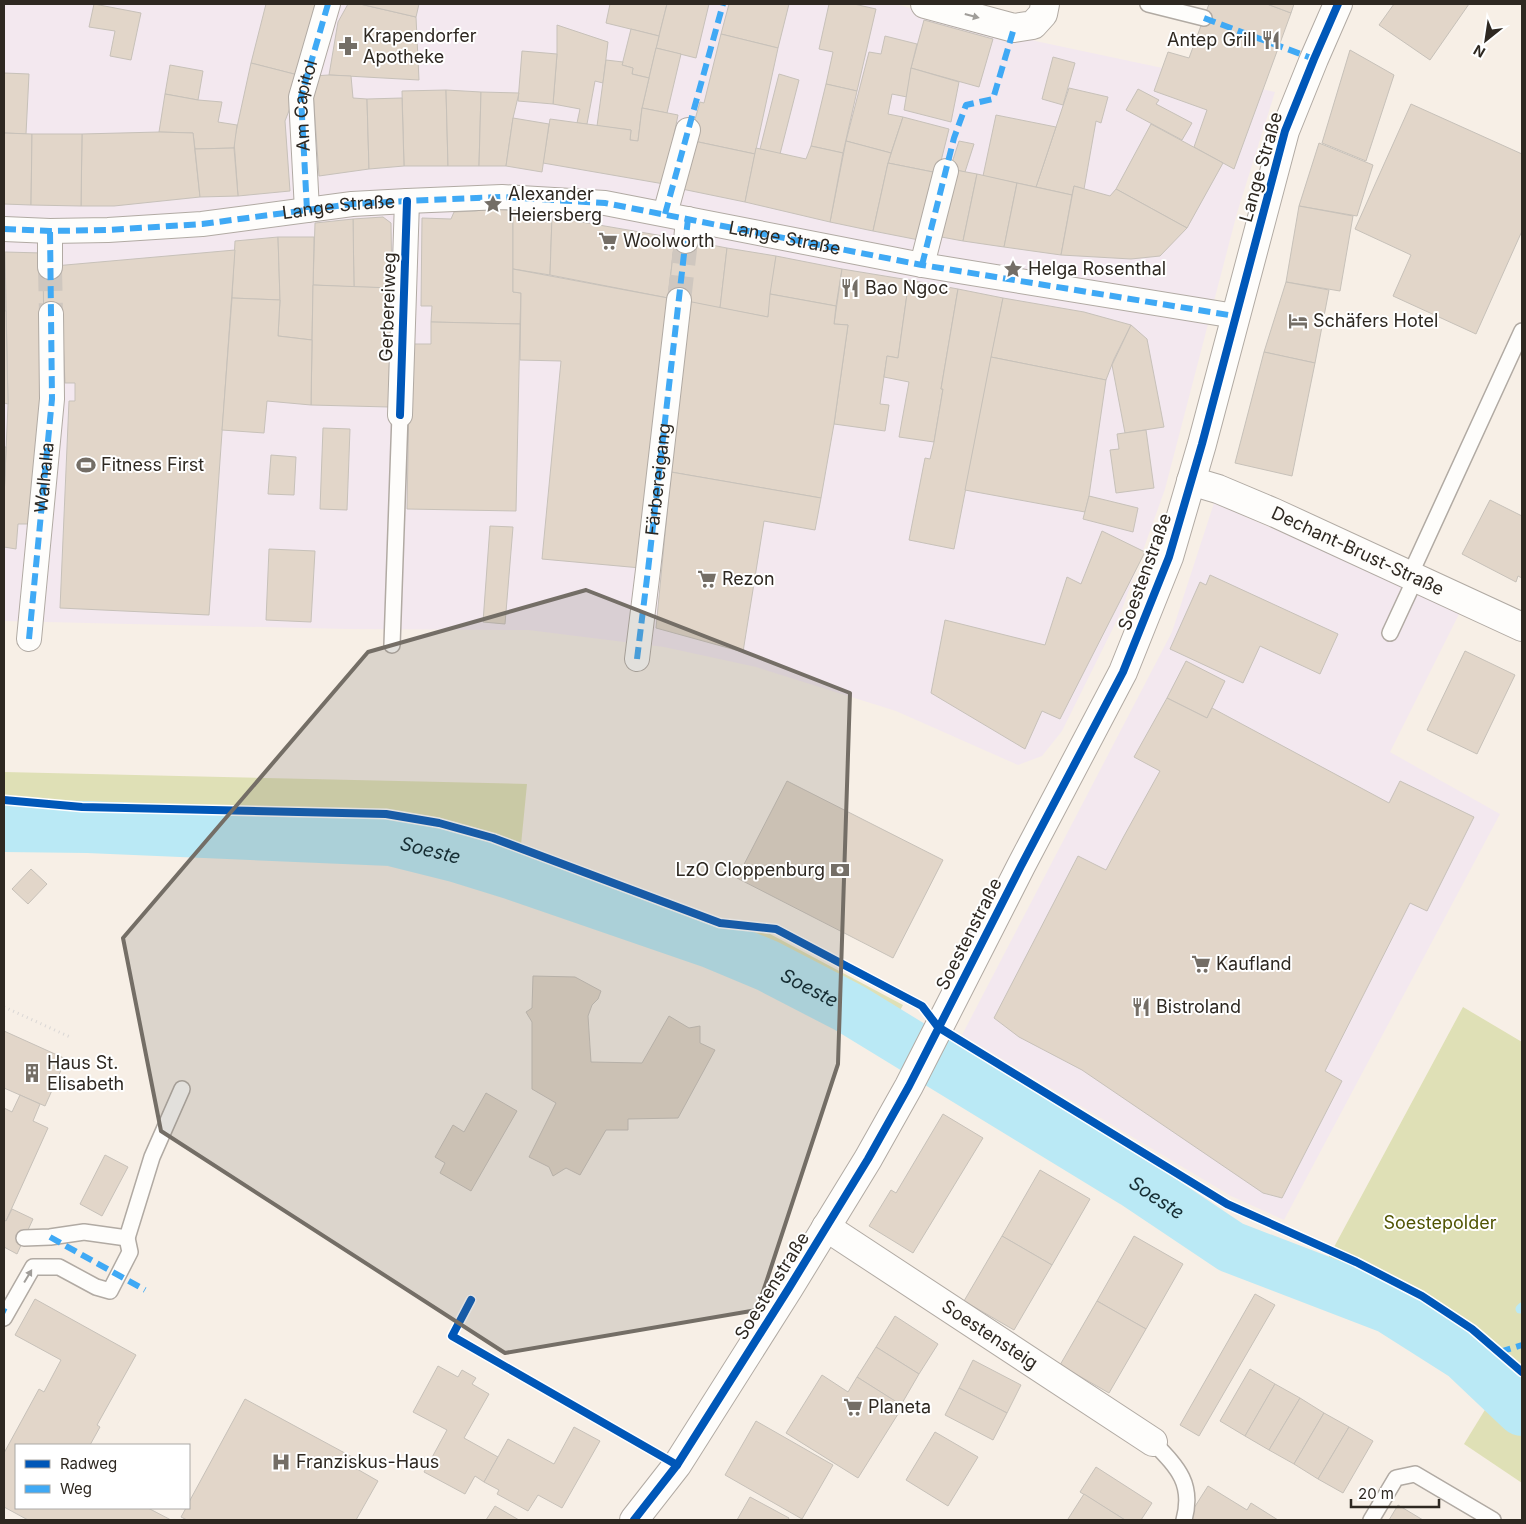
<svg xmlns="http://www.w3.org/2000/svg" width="1526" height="1524" viewBox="0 0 1526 1524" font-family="Inter,sans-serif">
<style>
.commercial{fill:#f3e8ef}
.green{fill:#dfe0b6}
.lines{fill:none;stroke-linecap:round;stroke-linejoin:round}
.stream{stroke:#bae9f5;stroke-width:9}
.river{stroke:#bae9f5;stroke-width:52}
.building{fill:#e2d6c9;stroke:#c7c1b9}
.pedestrian-tunnel{stroke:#cfc7bf;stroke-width:24;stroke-dasharray:24 12;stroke-linecap:butt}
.service-casing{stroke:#b1aaa3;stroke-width:18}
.pedestrian-casing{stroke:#b1aaa3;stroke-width:26}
.minor-casing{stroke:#b1aaa3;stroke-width:30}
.tertiary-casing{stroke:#b1aaa3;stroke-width:30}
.path{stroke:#dad7d5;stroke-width:3;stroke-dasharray:1 4;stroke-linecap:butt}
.service{stroke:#fefdfb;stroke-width:15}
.pedestrian{stroke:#fefdfb;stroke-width:24}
.minor{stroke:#fefdfb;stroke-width:28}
.tertiary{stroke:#fefdfb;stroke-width:28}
.quiet{stroke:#3fa9f5;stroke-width:6;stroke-dasharray:12 6;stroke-linecap:butt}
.cycleway-casing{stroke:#fff;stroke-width:11}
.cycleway{stroke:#0057b8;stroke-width:8}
.oneway{fill:#a09d99}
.marked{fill:#746e66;fill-opacity:0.2;stroke:#746e66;stroke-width:4;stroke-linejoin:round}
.labels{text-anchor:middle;stroke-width:4;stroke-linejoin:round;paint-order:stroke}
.poi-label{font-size:18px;fill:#2e2821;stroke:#fff;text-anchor:start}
.street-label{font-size:18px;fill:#2e2821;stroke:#fff}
.park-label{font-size:18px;fill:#505403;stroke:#fff}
.water-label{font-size:19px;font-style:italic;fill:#162d33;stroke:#fff}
</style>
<rect width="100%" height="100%" fill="#f7efe6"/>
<g class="commercial">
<polygon points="4,4 895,4 1040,42 1275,92 1237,213 1165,489 1121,612 1062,731 1042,756 1018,765 896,711 756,667 664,647 528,630 347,629 4,621"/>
<polygon points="1214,503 1461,610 1390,752 1500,814 1284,1220 1231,1196 962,1035 1172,632"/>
</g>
<g class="green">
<polygon points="4,772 527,784 520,855 727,929 770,934 903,1005 891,1027 770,959 457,846 392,830 4,816"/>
<polygon points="1463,1007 1522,1042 1522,1388 1479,1348 1407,1298 1326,1262"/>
<polygon points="1491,1400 1522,1426 1522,1483 1464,1444"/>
</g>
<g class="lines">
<polyline class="stream" points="1520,1309 1522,1307"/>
<path class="river" id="s1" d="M4,826L88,827L391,840L455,856L513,874L713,943L768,966L849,1008L1134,1182L1231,1247L1390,1308L1464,1355L1522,1410"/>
</g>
<g class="building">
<polygon points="94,4 141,13 131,60 110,56 115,31 89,27"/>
<polygon points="266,4 315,4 298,75 251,63"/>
<polygon points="348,4 360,4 416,17 419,80 329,75 338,22"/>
<polygon points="360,4 419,4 416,17"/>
<polygon points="610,4 667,4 659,36 606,23"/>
<polygon points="667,4 709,4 696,58 656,48"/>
<polygon points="729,4 789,4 778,48 721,34"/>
<polygon points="829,4 854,4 876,9 857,91 826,84 833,52 819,49"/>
<polygon points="1209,4 1267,4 1291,13 1234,169 1194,147 1207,110 1154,91 1168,52 1189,58"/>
<polygon points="1267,4 1294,4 1291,13"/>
<polygon points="1394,4 1469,4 1430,60 1379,25"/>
<polygon points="924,20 993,39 979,87 911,68"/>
<polygon points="557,25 608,42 603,83 595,81 587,124 577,123 580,109 553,104 557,54"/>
<polygon points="631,29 659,36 649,78 632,74 633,68 622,65"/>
<polygon points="721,34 778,48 755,154 689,140 700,102 704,103"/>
<polygon points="885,36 917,44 911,68 907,97 892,94 888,114 903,117 891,153 846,141 869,52 881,54"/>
<polygon points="656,48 681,54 667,113 642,108"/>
<polygon points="1350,50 1394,75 1366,161 1322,143"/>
<polygon points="522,51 557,54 553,104 518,101"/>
<polygon points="1053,57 1075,63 1063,105 1042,99"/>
<polygon points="606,60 623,62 622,65 633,68 632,74 649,78 642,108 638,141 630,140 631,130 597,126"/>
<polygon points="251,63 298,75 290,108 285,121 290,191 238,196 234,141"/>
<polygon points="170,65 203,71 198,100 165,94"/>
<polygon points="911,68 959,82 951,122 904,110"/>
<polygon points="4,73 29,74 26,134 4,133"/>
<polygon points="779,74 799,80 780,154 760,149"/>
<polygon points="329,75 351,76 353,98 367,99 369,169 319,176 312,76"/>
<polygon points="826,84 857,91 843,153 811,146"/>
<polygon points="1069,88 1108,97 1101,123 1096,121 1084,189 1074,186 1072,195 1036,187"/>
<polygon points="1138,89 1159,100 1156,104 1192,123 1182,140 1126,110"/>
<polygon points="446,90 448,166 404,166 402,91"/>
<polygon points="446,90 481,92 479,166 448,166"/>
<polygon points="481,92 519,93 513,118 506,166 479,166"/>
<polygon points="165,94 198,100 222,102 218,122 237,125 234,148 195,149 193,133 159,132"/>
<polygon points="402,98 404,166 369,169 367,99"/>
<polygon points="1411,104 1522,154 1522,231 1476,334 1393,296 1411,255 1355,229"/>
<polygon points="642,108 678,115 664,184 543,163 550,119 631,130 630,140 638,141"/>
<polygon points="996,115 1056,127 1036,187 983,176"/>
<polygon points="903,117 949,129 938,173 888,163"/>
<polygon points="513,118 549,124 542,172 506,166"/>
<polygon points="1151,124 1223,163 1187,228 1116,189"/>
<polygon points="159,132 193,133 200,197 114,206 81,206 82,134"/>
<polygon points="4,133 32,134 31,205 4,204"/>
<polygon points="32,134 82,134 81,206 31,205"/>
<polygon points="689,140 755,154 745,202 677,188"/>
<polygon points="846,141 891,153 888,163 873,231 830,222"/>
<polygon points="959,141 974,144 965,172 950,169"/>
<polygon points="1319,143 1373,165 1357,216 1299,206"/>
<polygon points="811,146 843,153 830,222 745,202 756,148 806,159"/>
<polygon points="234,148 238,196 200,197 195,149"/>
<polygon points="888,163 938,173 924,241 873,231"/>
<polygon points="950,169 977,174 963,241 936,236"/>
<polygon points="977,174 1017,183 1004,247 963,241"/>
<polygon points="1017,183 1072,195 1061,255 1004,247"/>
<polygon points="1074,186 1110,196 1116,189 1187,228 1160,256 1131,259 1061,255"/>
<polygon points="1299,206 1353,216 1340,291 1286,282"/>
<polygon points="489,209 513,210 513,292 521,293 520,324 431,322 432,306 421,306 422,218 451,219 454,212 475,211"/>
<polygon points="513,210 552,217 550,275 513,269"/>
<polygon points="383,217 391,223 392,288 354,287 353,219"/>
<polygon points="552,217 675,238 668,298 550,275"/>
<polygon points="353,219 354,287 313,285 315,223"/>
<polygon points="278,237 280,300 232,298 235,241"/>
<polygon points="278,237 314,237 312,340 278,336 280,300"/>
<polygon points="675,238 727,248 720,308 668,298"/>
<polygon points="727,248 776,256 768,317 720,308"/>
<polygon points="235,250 209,615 60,608 69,401 75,401 75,383 65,383 62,314 43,314 43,267"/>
<polygon points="4,252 5,252 6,311 4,311"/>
<polygon points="5,252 42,253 43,267 45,398 33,524 18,524 16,549 4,547 4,499 8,404"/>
<polygon points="776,256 842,269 836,306 770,294"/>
<polygon points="513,269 668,298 641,568 542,559 561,361 520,360 521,293 513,292"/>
<polygon points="842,269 909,280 898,358 887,356 880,404 889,405 885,431 834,424 848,325 834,324"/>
<polygon points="909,280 958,289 941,389 943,389 934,442 899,437 909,382 884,377 887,356 898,358"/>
<polygon points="1286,282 1329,290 1315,363 1264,352"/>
<polygon points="313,285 392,288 389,407 311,405"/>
<polygon points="958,289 1003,298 954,549 909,540 925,458 930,459 934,442 943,389 941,389"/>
<polygon points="770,294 836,306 834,324 848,325 834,424 821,498 671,472 687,301 768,317"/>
<polygon points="232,298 280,300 278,336 312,340 311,405 267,401 264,433 222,430"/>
<polygon points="1003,298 1084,312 1131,325 1114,359 1106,380 991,357"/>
<polygon points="4,311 6,311 8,404 4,403"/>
<polygon points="431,322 520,324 516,511 407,509 410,344 431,344"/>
<polygon points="1131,325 1147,339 1164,427 1125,433 1112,365"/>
<polygon points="1264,352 1315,363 1292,476 1235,463"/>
<polygon points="991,357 1106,380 1089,496 1085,512 965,490"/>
<polygon points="323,428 350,429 347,510 320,509"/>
<polygon points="1146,430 1154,488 1116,493 1110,450 1119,449 1117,434"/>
<polygon points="4,447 6,447 4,499"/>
<polygon points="271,455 296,457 294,495 268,494"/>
<polygon points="671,472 821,498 815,530 764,521 743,652 656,628"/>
<polygon points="1089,496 1138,508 1133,532 1083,519"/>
<polygon points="1490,500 1522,516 1522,578 1518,576 1516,582 1462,554"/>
<polygon points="490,526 513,527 505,624 483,622"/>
<polygon points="1102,531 1145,552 1060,719 1042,711 1025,749 931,693 945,620 1045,645 1067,577 1081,584"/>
<polygon points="269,549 315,551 311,622 266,620"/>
<polygon points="1210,575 1338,634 1320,674 1260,646 1243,683 1170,649 1200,582 1206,585"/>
<polygon points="1465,651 1515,675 1477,754 1427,730"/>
<polygon points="1186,661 1225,681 1207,718 1167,698"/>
<polygon points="1167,698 1207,718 1212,708 1389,803 1400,781 1474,817 1427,911 1410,903 1325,1071 1342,1081 1282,1198 1263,1193 1082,1070 1019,1037 994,1018 1078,856 1106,870 1124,836 1160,771 1134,757"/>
<polygon points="787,781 943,860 893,958 737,878"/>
<polygon points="31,869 47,884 28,904 12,889"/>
<polygon points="533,976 575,977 601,991 598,999 592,1005 588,1016 591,1062 642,1063 669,1016 689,1028 700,1026 700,1043 715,1050 678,1118 628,1119 628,1130 606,1130 580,1175 566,1168 553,1176 549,1167 529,1157 556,1103 532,1089 532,1022 526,1012 532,1008"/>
<polygon points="4,1031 66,1059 45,1106 4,1088"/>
<polygon points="486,1093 517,1111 471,1191 440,1173 445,1163 435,1157 453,1125 464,1132"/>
<polygon points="20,1095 40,1104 33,1121 48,1128 6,1221 4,1220 4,1108 12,1112"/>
<polygon points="943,1114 983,1138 913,1253 869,1226 891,1190 896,1193"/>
<polygon points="105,1155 128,1167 102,1216 80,1204"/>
<polygon points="1040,1170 1090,1199 1052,1265 1002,1236"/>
<polygon points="12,1209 33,1219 17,1254 4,1247 4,1220 6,1221"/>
<polygon points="1002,1236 1052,1265 1014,1330 964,1301"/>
<polygon points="1134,1236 1183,1264 1146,1329 1097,1301"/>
<polygon points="1255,1294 1275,1305 1199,1436 1180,1425"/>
<polygon points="35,1299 136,1355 97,1425 100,1427 90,1445 16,1445 16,1508 148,1508 171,1520 28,1520 4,1507 4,1453 39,1389 44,1392 61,1360 15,1335"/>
<polygon points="1097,1301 1146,1329 1109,1393 1060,1365"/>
<polygon points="895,1316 938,1344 919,1374 876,1347"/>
<polygon points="876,1347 919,1374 901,1405 857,1377"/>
<polygon points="973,1360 1021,1385 1007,1413 959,1388"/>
<polygon points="438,1366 458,1377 462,1370 476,1378 472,1384 489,1394 464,1438 498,1457 484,1482 475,1476 465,1494 424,1472 447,1430 413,1412"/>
<polygon points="1250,1369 1275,1384 1245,1436 1220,1421"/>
<polygon points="822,1375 848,1392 857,1377 903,1406 858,1478 786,1433"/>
<polygon points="1275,1384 1300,1398 1269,1450 1245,1436"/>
<polygon points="959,1388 1007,1413 993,1440 945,1415"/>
<polygon points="1300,1398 1324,1413 1294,1464 1269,1450"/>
<polygon points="245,1399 354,1458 350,1465 378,1481 356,1520 187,1520 181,1517 186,1508 189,1508 189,1502"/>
<polygon points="1324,1413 1349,1427 1318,1479 1294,1464"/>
<polygon points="756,1421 833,1465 802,1519 725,1475"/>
<polygon points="574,1427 600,1441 562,1508 538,1495 528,1511 497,1494 499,1490 484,1482 508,1439 554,1464"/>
<polygon points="1349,1427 1373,1441 1343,1493 1318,1479"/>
<polygon points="935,1432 978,1457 948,1506 906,1480"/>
<polygon points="1096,1467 1152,1503 1141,1520 1125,1520 1080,1492"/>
<polygon points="1208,1486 1247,1510 1251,1503 1278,1520 1189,1520 1187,1519"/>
<polygon points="1084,1494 1125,1520 1071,1520 1068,1519"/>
<polygon points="750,1497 789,1518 788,1520 737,1520"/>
<polygon points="1398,1505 1423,1520 1389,1520"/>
<polygon points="495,1506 519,1520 486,1520"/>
</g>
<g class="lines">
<g class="pedestrian-tunnel">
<polyline points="50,267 51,314"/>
<polyline points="679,300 686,241"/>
</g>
<g class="service-casing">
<g id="service">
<polyline points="1148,4 1204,18"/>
<polyline points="1410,575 1522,331"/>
<polyline points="1390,633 1416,577"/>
<polyline points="392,645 400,415"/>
<polyline points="24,1238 50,1237 84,1232 127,1238 152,1157 182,1089"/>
<polyline points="4,1318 33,1267 59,1267 96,1287 110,1291 130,1252 127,1238"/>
<path d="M1153,1442C1177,1467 1194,1483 1184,1520"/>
<polyline points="1371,1520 1396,1478 1415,1474 1493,1520"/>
</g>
</g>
<g class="pedestrian-casing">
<g id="pedestrian">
<polyline points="307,210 301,97 328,4"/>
<polyline points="665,214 688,130"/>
<path id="s2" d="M4,229L50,231L108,230L202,224L352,204L407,201L502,197L605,203L922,265L1235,316"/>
<polyline points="50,231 50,267"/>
<polyline points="686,241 688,219"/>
<polyline points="922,265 946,171"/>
<polyline points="400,415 407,201"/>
<polyline points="29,639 52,399 51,314"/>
<polyline points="637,659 648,570 679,300"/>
</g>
</g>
<g class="minor-casing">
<g id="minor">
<polyline points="925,4 1014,28 1033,25 1043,14 1045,4"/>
<path id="s3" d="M1191,481L1218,489L1275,513L1522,627"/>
<path id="s4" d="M826,1227L1153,1442"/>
</g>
</g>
<g class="tertiary-casing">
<polyline id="tertiary" points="634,1520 677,1465 789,1288 868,1159 909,1086 1021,866 1123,672 1169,557 1202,444 1285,131 1314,59 1338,4"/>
</g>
<g class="path">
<polyline points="4,1007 70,1037"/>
<polyline points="471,1300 452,1336 653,1451"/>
</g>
<use href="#service" class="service"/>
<use href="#pedestrian" class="pedestrian"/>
<use href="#minor" class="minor"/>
<use href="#tertiary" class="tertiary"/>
<g class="quiet">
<polyline points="1204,18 1314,59"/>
<path id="s5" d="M307,210L301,97L328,4"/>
<polyline points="665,214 723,4"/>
<polyline points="4,229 50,231 108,230 202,224 352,204 407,201 502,197 605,203 922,265 1235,316"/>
<polyline points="922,265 954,138 966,105 993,99 1014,28"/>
<path id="s6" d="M29,639L52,399L50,231"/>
<path id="s7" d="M637,659L648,570L688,219"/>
<polyline points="50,1237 145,1290"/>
<polyline points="4,1311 6,1312"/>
<polyline points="1499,1352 1522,1345"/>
</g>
<g class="cycleway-casing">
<g id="cycleway">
<polyline points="400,415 407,201"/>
<polyline points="4,800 82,807 386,814 439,823 493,838 720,923 776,929 922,1006 938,1027 1227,1204 1356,1262 1422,1296 1472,1329 1522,1372"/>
<polyline points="471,1300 452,1336 677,1465"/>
<polyline points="634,1520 677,1465 789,1288 868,1159 909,1086 1021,866 1123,672 1169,557 1202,444 1285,131 1314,59 1338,4"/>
</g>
</g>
<use href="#cycleway" class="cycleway"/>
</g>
<defs><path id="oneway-solid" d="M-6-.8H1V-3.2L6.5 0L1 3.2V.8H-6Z" transform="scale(1.25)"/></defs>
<g class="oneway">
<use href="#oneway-solid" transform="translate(972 16) rotate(15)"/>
<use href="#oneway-solid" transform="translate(28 1276) rotate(-59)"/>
</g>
<path class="marked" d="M586,590L850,693L838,1064L757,1310L505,1353L161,1131L123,938L368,652Z"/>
<defs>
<g id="restaurant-bare" transform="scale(1.5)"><path d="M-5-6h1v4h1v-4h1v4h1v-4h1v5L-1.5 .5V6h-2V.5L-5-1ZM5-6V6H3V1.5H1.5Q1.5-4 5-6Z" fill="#746e66" stroke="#fff" stroke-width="2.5" paint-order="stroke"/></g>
<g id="pharmacy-bare" transform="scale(1.5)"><path d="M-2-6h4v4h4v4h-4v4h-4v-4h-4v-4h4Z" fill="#746e66" stroke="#fff" stroke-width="2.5" paint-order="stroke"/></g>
<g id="sight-bare" transform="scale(1.5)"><path d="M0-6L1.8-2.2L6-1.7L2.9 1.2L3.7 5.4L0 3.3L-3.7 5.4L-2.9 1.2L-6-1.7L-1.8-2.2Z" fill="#746e66" stroke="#fff" stroke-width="2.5" paint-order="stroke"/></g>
<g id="supermarket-bare" transform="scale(1.5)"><path d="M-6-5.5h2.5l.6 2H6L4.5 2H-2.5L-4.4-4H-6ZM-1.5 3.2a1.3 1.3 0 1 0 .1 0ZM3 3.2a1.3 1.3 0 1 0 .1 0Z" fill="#746e66" stroke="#fff" stroke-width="2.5" paint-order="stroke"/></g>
<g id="hotel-bare" transform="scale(1.5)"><path d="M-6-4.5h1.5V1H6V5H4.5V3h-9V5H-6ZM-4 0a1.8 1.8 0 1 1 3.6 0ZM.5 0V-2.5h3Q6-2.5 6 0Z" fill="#746e66" stroke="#fff" stroke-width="2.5" paint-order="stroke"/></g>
<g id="stadium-bare" transform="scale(1.5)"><path d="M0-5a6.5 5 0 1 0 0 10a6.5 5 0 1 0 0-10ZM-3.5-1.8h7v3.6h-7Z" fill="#746e66" stroke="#fff" stroke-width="2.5" paint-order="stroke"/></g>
<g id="bank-bare" transform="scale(1.5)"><path d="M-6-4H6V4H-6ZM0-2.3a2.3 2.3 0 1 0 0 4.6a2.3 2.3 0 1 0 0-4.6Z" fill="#746e66" stroke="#fff" stroke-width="2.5" paint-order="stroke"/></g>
<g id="building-bare" transform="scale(1.5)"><path d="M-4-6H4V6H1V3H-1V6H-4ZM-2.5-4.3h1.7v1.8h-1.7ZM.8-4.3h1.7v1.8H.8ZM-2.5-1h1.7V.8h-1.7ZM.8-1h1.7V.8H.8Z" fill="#746e66" stroke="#fff" stroke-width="2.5" paint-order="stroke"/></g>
<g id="hospital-bare" transform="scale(1.5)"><path d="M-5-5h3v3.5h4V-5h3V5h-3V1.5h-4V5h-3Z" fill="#746e66" stroke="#fff" stroke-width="2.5" paint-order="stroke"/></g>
</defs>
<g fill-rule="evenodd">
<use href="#restaurant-bare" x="1271" y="40"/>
<use href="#pharmacy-bare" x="348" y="46"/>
<use href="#sight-bare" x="493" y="204"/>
<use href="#supermarket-bare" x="608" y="241"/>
<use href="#sight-bare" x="1013" y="269"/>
<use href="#restaurant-bare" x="850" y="288"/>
<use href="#hotel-bare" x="1298" y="321"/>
<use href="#stadium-bare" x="86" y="465"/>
<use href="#supermarket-bare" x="707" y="579"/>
<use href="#bank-bare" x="840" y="870"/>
<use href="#supermarket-bare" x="1201" y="964"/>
<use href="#restaurant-bare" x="1141" y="1007"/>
<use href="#building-bare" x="32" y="1073"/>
<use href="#supermarket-bare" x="853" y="1407"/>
<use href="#hospital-bare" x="281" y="1462"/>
</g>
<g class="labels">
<g class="poi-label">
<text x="363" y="42">Krapendorfer<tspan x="363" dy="21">Apotheke</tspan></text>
<text x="1256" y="46" text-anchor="end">Antep Grill</text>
<text x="508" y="200">Alexander<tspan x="508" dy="21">Heiersberg</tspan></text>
<text x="623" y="247">Woolworth</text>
<text x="1028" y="275">Helga Rosenthal</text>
<text x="865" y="294">Bao Ngoc</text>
<text x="1313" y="327">Schäfers Hotel</text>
<text x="101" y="471">Fitness First</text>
<text x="722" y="585">Rezon</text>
<text x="825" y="876" text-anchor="end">LzO Cloppenburg</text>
<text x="1216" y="970">Kaufland</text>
<text x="1156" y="1013">Bistroland</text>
<text x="47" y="1069">Haus St.<tspan x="47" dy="21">Elisabeth</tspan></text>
<text x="868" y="1413">Planeta</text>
<text x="296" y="1468">Franziskus-Haus</text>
</g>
<g class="street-label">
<text dy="6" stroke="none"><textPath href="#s5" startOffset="105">Am Capitol</textPath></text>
<text transform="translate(1261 167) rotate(-74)" y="6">Lange Straße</text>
<text dy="6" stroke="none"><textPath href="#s2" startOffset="336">Lange Straße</textPath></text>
<text dy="6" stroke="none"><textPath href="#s2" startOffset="786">Lange Straße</textPath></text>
<text transform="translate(388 307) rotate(-88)" y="6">Gerbereiweg</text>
<text dy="6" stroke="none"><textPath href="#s6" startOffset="162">Walhalla</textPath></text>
<text dy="6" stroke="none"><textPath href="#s7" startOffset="181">Färbereigang</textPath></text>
<text dy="6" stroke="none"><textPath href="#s3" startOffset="181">Dechant-Brust-Straße</textPath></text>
<text transform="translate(1145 572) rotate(-70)" y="6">Soestenstraße</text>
<text transform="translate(969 934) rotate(-63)" y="6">Soestenstraße</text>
<text transform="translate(772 1286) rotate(-58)" y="6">Soestenstraße</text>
<text dy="6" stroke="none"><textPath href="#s4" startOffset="196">Soestensteig</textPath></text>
</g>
<g class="park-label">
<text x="1440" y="1229">Soestepolder</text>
</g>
<g class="water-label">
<text dy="7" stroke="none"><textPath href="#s1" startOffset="428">Soeste</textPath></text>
<text dy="7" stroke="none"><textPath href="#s1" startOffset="832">Soeste</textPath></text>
<text dy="7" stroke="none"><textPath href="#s1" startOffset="1238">Soeste</textPath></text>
</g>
</g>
<rect width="1526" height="1524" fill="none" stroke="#2e2821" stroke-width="10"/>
<rect x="15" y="1444" width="175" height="65" fill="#ffffff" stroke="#aba9a6"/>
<rect x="25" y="1460" width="25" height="8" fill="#0057b8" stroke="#aba9a6"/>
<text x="60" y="1469" font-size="15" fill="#2e2821">Radweg</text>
<rect x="25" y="1485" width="25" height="8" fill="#3fa9f5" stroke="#aba9a6"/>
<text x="60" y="1494" font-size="15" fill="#2e2821">Weg</text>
<g transform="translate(1486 40) rotate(210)" stroke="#ffffff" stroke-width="4" paint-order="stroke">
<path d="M0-4L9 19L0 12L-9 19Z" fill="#2e2821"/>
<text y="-8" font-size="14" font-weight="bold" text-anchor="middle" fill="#2e2821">N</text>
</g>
<path d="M1351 1499v8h88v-8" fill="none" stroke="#2e2821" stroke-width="2.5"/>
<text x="1358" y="1499" font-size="15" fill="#2e2821" stroke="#ffffff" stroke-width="4" paint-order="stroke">20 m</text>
</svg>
